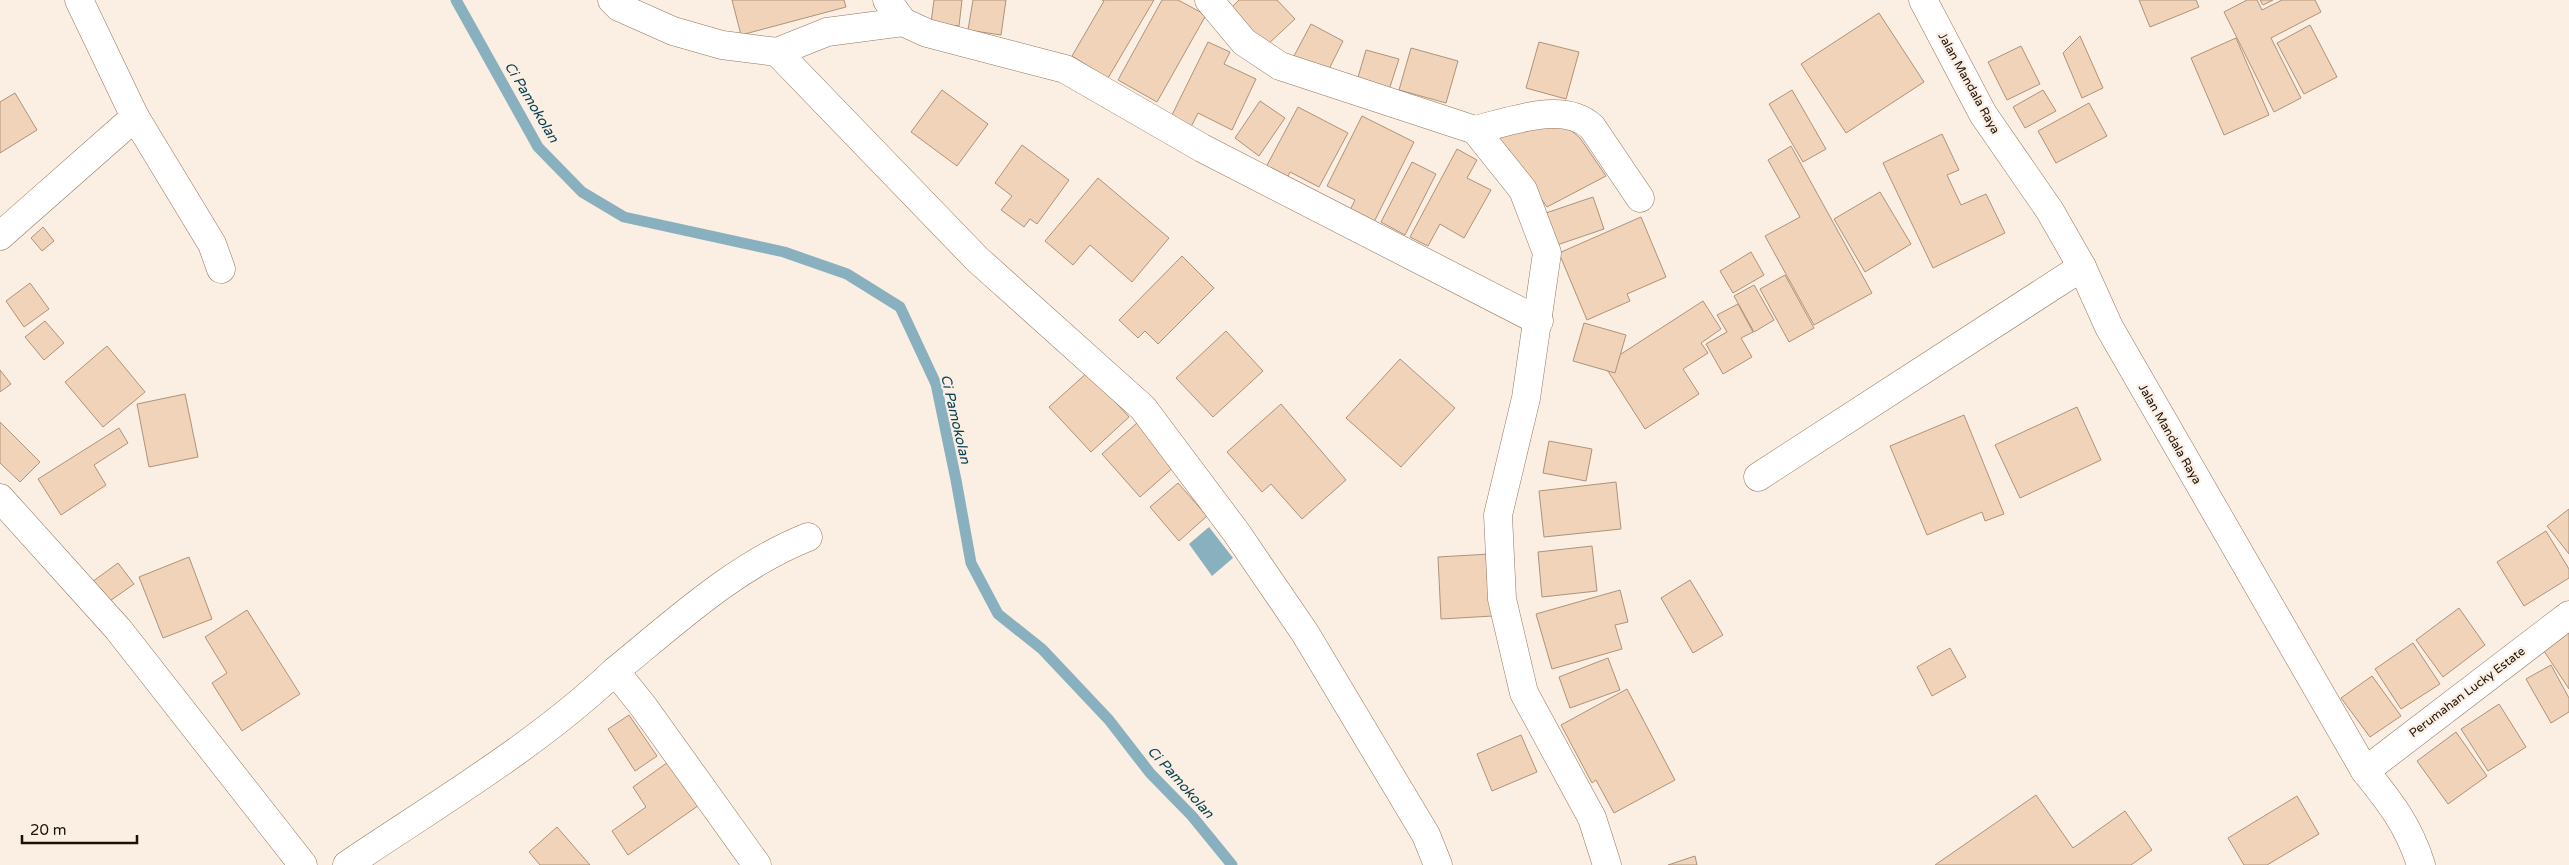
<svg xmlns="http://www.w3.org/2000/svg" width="2569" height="865" viewBox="0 0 2569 865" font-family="'Varela Round',sans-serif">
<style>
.water{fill:#88b0be}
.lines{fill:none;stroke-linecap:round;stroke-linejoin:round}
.stream{stroke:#88b0be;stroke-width:11}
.building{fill:#f0d3b8;stroke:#af9379}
.minor-casing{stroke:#91765d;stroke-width:29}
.minor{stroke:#fff;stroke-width:28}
.labels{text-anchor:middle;stroke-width:4.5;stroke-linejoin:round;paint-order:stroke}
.street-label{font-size:12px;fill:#1b1107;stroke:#fbeee3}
.water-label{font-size:14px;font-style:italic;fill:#064252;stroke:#fbeee3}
</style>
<rect width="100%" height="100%" fill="#fbeee3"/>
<polygon class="water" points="1209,527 1233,558 1212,576 1189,544"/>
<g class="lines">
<polyline class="stream" points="456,0 538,147 582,192 624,217 784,252 847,274 900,307 936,384 956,480 971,563 998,614 1042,649 1109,720 1150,773 1192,816 1232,865"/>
</g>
<g class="building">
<polygon points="732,0 844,0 846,7 741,35"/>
<polygon points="934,0 962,0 959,26 931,23"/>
<polygon points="973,0 1006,0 1001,35 968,30"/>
<polygon points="1102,0 1154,0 1108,78 1072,56 1104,1"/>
<polygon points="1162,0 1178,0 1206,15 1157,102 1118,80"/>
<polygon points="1239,0 1277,0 1295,19 1266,46 1230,9"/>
<polygon points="2139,0 2196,0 2199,7 2150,27"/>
<polygon points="2247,0 2257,0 2262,10 2282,0 2315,0 2321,12 2271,38 2301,98 2274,112 2224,12"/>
<polygon points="2260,0 2273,0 2263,5"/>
<polygon points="1879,13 1924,82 1846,133 1801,64"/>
<polygon points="1311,24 1343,41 1327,73 1294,56"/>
<polygon points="2310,25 2337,77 2304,94 2277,43"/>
<polygon points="2080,36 2103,88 2082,98 2063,53"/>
<polygon points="2236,38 2269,115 2224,135 2191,58"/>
<polygon points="1208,42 1230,52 1224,64 1256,79 1232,130 1198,113 1190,129 1170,119"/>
<polygon points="1539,42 1579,52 1566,99 1526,88"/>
<polygon points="2021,46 2040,84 2007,100 1988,62"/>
<polygon points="1411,48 1458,61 1446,103 1399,90"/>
<polygon points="1366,50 1399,59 1388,93 1356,84"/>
<polygon points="942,90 988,124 957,166 911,132"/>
<polygon points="1792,90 1826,149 1803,162 1769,104"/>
<polygon points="2043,90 2056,111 2025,128 2013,107"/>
<polygon points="15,93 37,130 0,153 0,102"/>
<polygon points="1260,101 1285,118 1259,156 1235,138"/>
<polygon points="2089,103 2107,136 2056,163 2038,131"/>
<polygon points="1298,107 1348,133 1319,187 1290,172 1286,180 1265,169"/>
<polygon points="1362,116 1414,142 1372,226 1348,214 1355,200 1327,186"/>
<polygon points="1566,126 1580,138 1606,176 1547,207 1499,139 1514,127"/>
<polygon points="1942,134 1959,170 1947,175 1961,205 1986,194 2005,233 1933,268 1883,163"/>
<polygon points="1022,145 1069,180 1037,224 1030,219 1024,227 1001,210 1012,196 995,183"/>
<polygon points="1791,146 1872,293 1814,325 1765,236 1800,217 1768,160"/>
<polygon points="1457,149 1477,160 1467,178 1491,190 1464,238 1440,224 1428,246 1410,237"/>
<polygon points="1412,162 1436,174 1405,235 1381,222"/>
<polygon points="1098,178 1169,238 1132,282 1090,245 1073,265 1045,241"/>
<polygon points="1880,192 1911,244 1865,272 1834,219"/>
<polygon points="1593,197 1604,229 1557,245 1546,213"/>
<polygon points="1641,217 1666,277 1627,294 1630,301 1587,320 1559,253"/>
<polygon points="43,227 54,241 42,251 31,238"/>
<polygon points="1751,252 1764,275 1733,293 1720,271"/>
<polygon points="1182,256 1214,288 1158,344 1145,331 1138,338 1119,320"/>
<polygon points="1785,275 1814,328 1789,342 1760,289"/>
<polygon points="30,283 49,309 24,327 6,301"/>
<polygon points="1754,285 1774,320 1754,332 1734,296"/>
<polygon points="1703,301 1721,329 1701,343 1708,353 1683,369 1699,394 1645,429 1604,365"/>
<polygon points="1738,304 1753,332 1741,338 1752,357 1723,374 1706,344 1727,332 1717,315"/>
<polygon points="45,321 64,343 44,360 25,337"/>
<polygon points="1584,323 1626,335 1615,373 1573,361"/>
<polygon points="1226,331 1263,371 1213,417 1176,378"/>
<polygon points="107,346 145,392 103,427 65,382"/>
<polygon points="1400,359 1455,408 1401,467 1346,418"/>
<polygon points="0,370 11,384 0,392"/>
<polygon points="1088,372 1129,417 1091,452 1049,407"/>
<polygon points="185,394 198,457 149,467 137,404"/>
<polygon points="1281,404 1346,480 1302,519 1271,484 1262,492 1227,452"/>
<polygon points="2077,407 2101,460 2020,498 1995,445"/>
<polygon points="1964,415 2004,514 1985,521 1982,512 1927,535 1890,446"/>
<polygon points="0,422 40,462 20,482 0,463"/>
<polygon points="1137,423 1175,466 1140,497 1102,454"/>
<polygon points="119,428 128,443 94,465 106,485 61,515 38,479"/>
<polygon points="1549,441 1592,449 1586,481 1543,473"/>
<polygon points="1616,482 1621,529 1544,537 1539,491"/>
<polygon points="1178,483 1207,516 1179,541 1150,507"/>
<polygon points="2569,509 2569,554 2547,526"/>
<polygon points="2546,531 2569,569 2569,578 2524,606 2497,562"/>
<polygon points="1592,546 1597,591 1542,597 1538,552"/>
<polygon points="1490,554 1493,616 1441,619 1438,557"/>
<polygon points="189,557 212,619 163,638 139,577"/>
<polygon points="118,563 134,584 107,603 92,582"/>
<polygon points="1690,580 1723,635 1693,653 1661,598"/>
<polygon points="1620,590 1628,622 1615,625 1622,649 1552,669 1536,614"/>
<polygon points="2459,608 2485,645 2443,677 2416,640"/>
<polygon points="247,610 300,694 242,731 212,683 227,673 205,637"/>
<polygon points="2569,625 2569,689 2540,645"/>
<polygon points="2413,643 2440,684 2401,709 2375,669"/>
<polygon points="1950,648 1966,677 1932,696 1917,667"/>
<polygon points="1608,658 1620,690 1570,708 1559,677"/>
<polygon points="2551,665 2569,698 2569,712 2551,723 2526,679"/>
<polygon points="2372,676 2401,716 2370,737 2341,698"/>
<polygon points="1627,689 1675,780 1614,813 1596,780 1592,783 1561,725"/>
<polygon points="2499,704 2526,747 2488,771 2461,729"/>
<polygon points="629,715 657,756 635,771 608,729"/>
<polygon points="2456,732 2487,776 2448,804 2417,761"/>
<polygon points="1521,735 1537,772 1492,791 1477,754"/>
<polygon points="671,760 702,803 628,855 612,831 646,807 633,787"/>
<polygon points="2036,795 2073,848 2125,811 2152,850 2131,865 1935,865"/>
<polygon points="2297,796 2319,834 2267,865 2244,865 2228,838"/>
<polygon points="557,827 590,865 540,865 529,852"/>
<polygon points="1695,856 1697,865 1668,865"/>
</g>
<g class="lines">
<g class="minor-casing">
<g id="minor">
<polyline points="79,0 135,117 212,244 221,269"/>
<polyline points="612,0 619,7 673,31 722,45 777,52 827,32 903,22 927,33 1065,69 1202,148 1539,321"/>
<polyline points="887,0 903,22"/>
<polyline points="1209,0 1244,42 1280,66 1475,130 1523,190 1547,253 1526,398 1498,515 1502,599 1524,693 1592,818 1607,865"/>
<path d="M1923,0L1983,114L2050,211L2082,267L2109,327L2365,771C2390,802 2409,826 2421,865"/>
<polyline points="777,52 977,259 1143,408 1236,532 1305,633 1426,835 1438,865"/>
<path d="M1475,130C1509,122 1563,100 1592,127L1640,198"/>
<polyline points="0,236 135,117"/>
<polyline points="1758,477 2082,267"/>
<polyline points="0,498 118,629 303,865"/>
<path d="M615,671C675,622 735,566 808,537"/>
<polyline points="2365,771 2569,615"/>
<path d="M347,865C437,804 536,746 615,671L643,706L757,865"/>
</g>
</g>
<use href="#minor" class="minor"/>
</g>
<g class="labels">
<g class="street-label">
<text transform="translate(1969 83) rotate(61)" y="4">Jalan Mandala Raya</text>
<text transform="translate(2170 434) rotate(60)" y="4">Jalan Mandala Raya</text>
<text transform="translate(2467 692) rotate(-37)" y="4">Perumahan Lucky Estate</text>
</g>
<g class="water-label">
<text transform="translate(532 102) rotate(59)" y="5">Ci Pamokolan</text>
<text transform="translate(956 419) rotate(77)" y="5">Ci Pamokolan</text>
<text transform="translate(1181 782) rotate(48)" y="5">Ci Pamokolan</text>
</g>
</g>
<path d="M22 835v8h115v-8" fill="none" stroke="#1b1107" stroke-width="2.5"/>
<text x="30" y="835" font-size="15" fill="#1b1107" stroke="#fbeee3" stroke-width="4" paint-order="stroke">20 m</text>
</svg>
